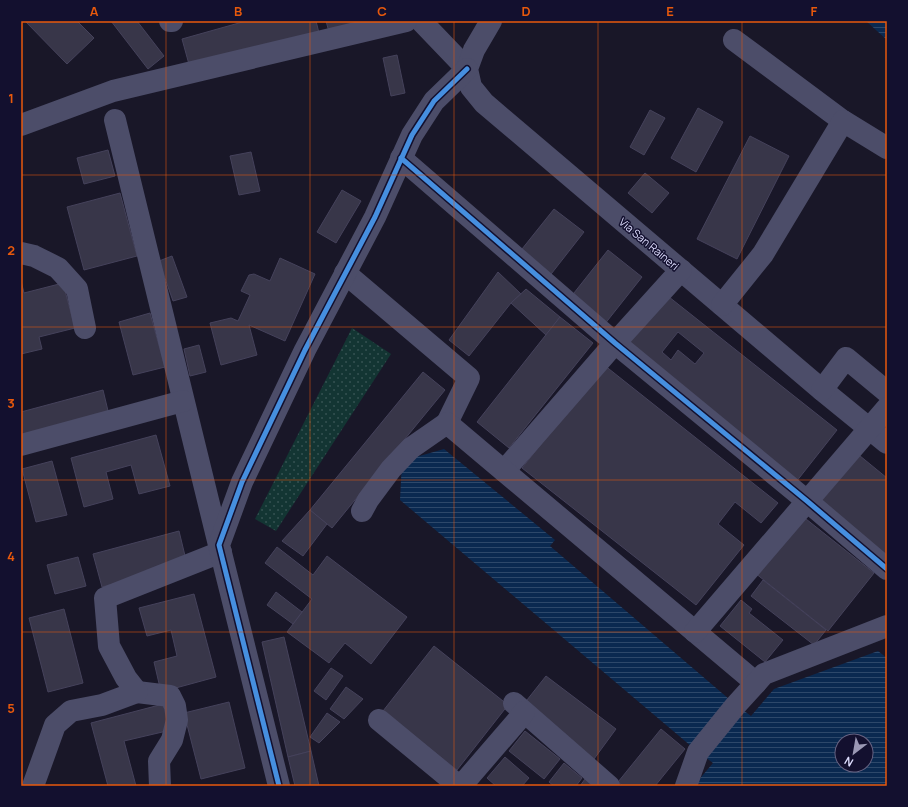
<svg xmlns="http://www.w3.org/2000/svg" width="908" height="807" viewBox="0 0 908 807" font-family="Manrope,sans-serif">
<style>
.grass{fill:url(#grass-dots)}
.water{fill:url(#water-rules);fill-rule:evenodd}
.building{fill:#383649;stroke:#45425b;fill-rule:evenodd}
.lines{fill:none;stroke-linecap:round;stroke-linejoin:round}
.minor{stroke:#4c4d69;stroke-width:22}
.cycleway-casing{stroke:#13102f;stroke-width:8}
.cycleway{stroke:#468fdf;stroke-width:5}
.grid{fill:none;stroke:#e8590c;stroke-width:1;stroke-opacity:0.55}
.labels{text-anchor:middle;stroke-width:3;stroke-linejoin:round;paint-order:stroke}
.street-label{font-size:11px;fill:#dfdeff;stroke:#13102f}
.neatline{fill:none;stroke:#e8590c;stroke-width:1.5}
.grid-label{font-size:13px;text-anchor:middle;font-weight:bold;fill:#e8590c}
</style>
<defs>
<pattern id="grass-dots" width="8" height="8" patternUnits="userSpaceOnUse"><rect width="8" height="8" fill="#133533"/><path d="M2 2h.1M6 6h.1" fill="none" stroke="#355252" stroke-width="1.8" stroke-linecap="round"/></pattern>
<pattern id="water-rules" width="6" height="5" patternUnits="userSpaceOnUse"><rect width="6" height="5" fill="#0a2950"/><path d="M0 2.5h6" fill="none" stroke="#2d486a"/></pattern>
</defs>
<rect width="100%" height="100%" fill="#191728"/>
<polygon class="grass" points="352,328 391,354 276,531 255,519"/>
<g class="water">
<polygon points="866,21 887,21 887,40"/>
<polygon points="444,449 555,540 550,546 736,705 698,752 400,500 402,461"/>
<path d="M878,651L887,658V786H700L697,782L713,763L705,757L743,710L751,716L774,689ZM842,741H866V765H842Z"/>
</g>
<g class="building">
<polygon points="25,21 77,21 94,38 67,64"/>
<polygon points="111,21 137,21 164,56 148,69"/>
<polygon points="246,21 316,21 319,33 190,68 182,39"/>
<polygon points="326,21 370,21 329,32"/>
<polygon points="397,55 405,93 391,96 383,58"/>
<polygon points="698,108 723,122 696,172 671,158"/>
<polygon points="650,110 665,118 644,155 630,147"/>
<polygon points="750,136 789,156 737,259 697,239"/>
<polygon points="108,150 115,176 84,184 77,158"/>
<polygon points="251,152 260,191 239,195 230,156"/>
<polygon points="645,173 669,193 652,213 628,193"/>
<polygon points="342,190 361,201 336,243 317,232"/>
<polygon points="120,193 137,256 84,270 67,207"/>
<polygon points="554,209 584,232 548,278 518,254"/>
<polygon points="608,250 642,277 604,325 570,298"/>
<polygon points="172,256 187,297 173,301 159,261"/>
<polygon points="280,258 315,274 285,341 249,325 257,355 221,365 210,323 231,318 238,321 250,295 241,291 249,275 254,274 270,281"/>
<polygon points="498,272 521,294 511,303 469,356 449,340"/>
<polygon points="21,281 24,293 63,283 75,328 39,337 42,349 21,354"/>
<polygon points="526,289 560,317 546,335 511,303"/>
<path d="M664,293L837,430L796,482L623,345ZM678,332L704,353L695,364L678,350L671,360L662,352Z"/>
<polygon points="150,313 165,367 133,375 119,322"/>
<polygon points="560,317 593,343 509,448 477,422"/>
<polygon points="199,345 206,372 190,376 184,349"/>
<polygon points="604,365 778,503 761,523 735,502 718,524 744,545 696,605 522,468"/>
<polygon points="423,372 445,390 332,528 310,510"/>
<polygon points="103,390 109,415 21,438 21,412"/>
<polygon points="156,435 170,486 139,494 131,465 106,472 113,499 84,507 71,458"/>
<polygon points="854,451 887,478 887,563 812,504"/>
<polygon points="52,461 67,515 36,522 22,469"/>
<polygon points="310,510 327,524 303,556 282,541"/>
<polygon points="801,515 874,573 828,631 755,573"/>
<polygon points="179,531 187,564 102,587 93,554"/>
<polygon points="277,547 313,575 327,556 407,617 371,664 345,643 329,663 287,632 312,599 265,563"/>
<polygon points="78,557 86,586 55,594 47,565"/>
<polygon points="763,580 826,630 814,645 751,596"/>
<polygon points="276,592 302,612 293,624 267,605"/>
<polygon points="194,594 216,677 161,692 154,662 177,656 171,630 147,636 139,608"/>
<polygon points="741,600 752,609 749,613 783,640 765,662 720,626"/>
<polygon points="64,609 83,683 48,692 29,618"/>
<polygon points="284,637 311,751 288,757 262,642"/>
<polygon points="434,646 508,705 457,770 383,711"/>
<polygon points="331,668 343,676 326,700 314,691"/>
<polygon points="546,676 616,729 594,759 523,705"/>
<polygon points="346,687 363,699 344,719 330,709"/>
<polygon points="229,702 245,768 201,779 184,713"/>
<polygon points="167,703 171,730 124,741 136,786 108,786 91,723"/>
<polygon points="327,713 340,722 319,743 310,737"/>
<polygon points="661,729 685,749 655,786 623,786 618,782"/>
<polygon points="525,731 560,759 544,779 509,751"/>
<polygon points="311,751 319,786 295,786 288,757"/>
<polygon points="505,757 529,778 522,786 496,786 487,778"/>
<polygon points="564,763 582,778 576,786 554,786 549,782"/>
<polygon points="585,779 593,786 580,786"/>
</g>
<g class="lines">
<g class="minor">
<polyline points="170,21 172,21"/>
<polyline points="421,21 467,69"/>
<polyline points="491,21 474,50 467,69 471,87 484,103 822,390 887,443"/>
<polyline points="734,40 843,121"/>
<polyline points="115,120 219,545"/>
<polyline points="21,125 113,91 406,21"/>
<polyline points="401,158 615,343 807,501 887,569"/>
<polyline points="21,253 34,256 58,268 77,289 85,328"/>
<polyline points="345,273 469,378 447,423"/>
<polyline points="722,305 763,254 843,121 887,148"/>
<polyline points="822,390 846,358 887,392"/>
<polyline points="21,445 183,401"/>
<polyline points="504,471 615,343 681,270"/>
<polyline points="362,511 368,500 391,469 411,448 447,423 756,683"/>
<polyline points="695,632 887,408"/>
<polyline points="137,692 170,696 175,706 177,720 172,740 159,761 160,786"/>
<polyline points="514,703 609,786"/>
<polyline points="379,720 459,786"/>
<polyline points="33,786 55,725 71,711 102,705 137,692 126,678 109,646 105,598 221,552"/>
<polyline points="279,786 219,545 242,482 305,350 375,217 412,135 434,101 467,69"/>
<polyline points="461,786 518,720 524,712"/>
<polyline points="686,786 698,752 736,705 764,674 887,626"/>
</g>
<g class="cycleway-casing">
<g id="cycleway">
<polyline points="401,158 615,343 807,501 887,569"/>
<polyline points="279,786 219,545 242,482 305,350 375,217 412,135 434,101 467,69"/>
</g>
</g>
<use href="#cycleway" class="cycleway"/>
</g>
<path class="grid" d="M166,21V786M310,21V786M454,21V786M598,21V786M742,21V786M21,175H887M21,327H887M21,480H887M21,632H887"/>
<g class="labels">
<g class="street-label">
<text transform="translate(649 244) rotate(40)" y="4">Via San Raineri</text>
</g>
</g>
<rect width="908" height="807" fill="none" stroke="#13102f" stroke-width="44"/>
<g transform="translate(854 753) rotate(211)"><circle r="19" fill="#13102f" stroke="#656282"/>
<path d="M0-3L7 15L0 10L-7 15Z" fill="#9a98b4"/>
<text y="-6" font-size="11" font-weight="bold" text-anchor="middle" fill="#dfdeff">N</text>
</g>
<rect x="22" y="22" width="864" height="763" class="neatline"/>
<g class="grid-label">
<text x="94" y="16">A</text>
<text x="238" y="16">B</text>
<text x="382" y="16">C</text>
<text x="526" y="16">D</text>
<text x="670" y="16">E</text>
<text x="814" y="16">F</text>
<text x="11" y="103">1</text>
<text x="11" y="255">2</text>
<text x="11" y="408">3</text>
<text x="11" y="561">4</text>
<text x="11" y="713">5</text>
</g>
</svg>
